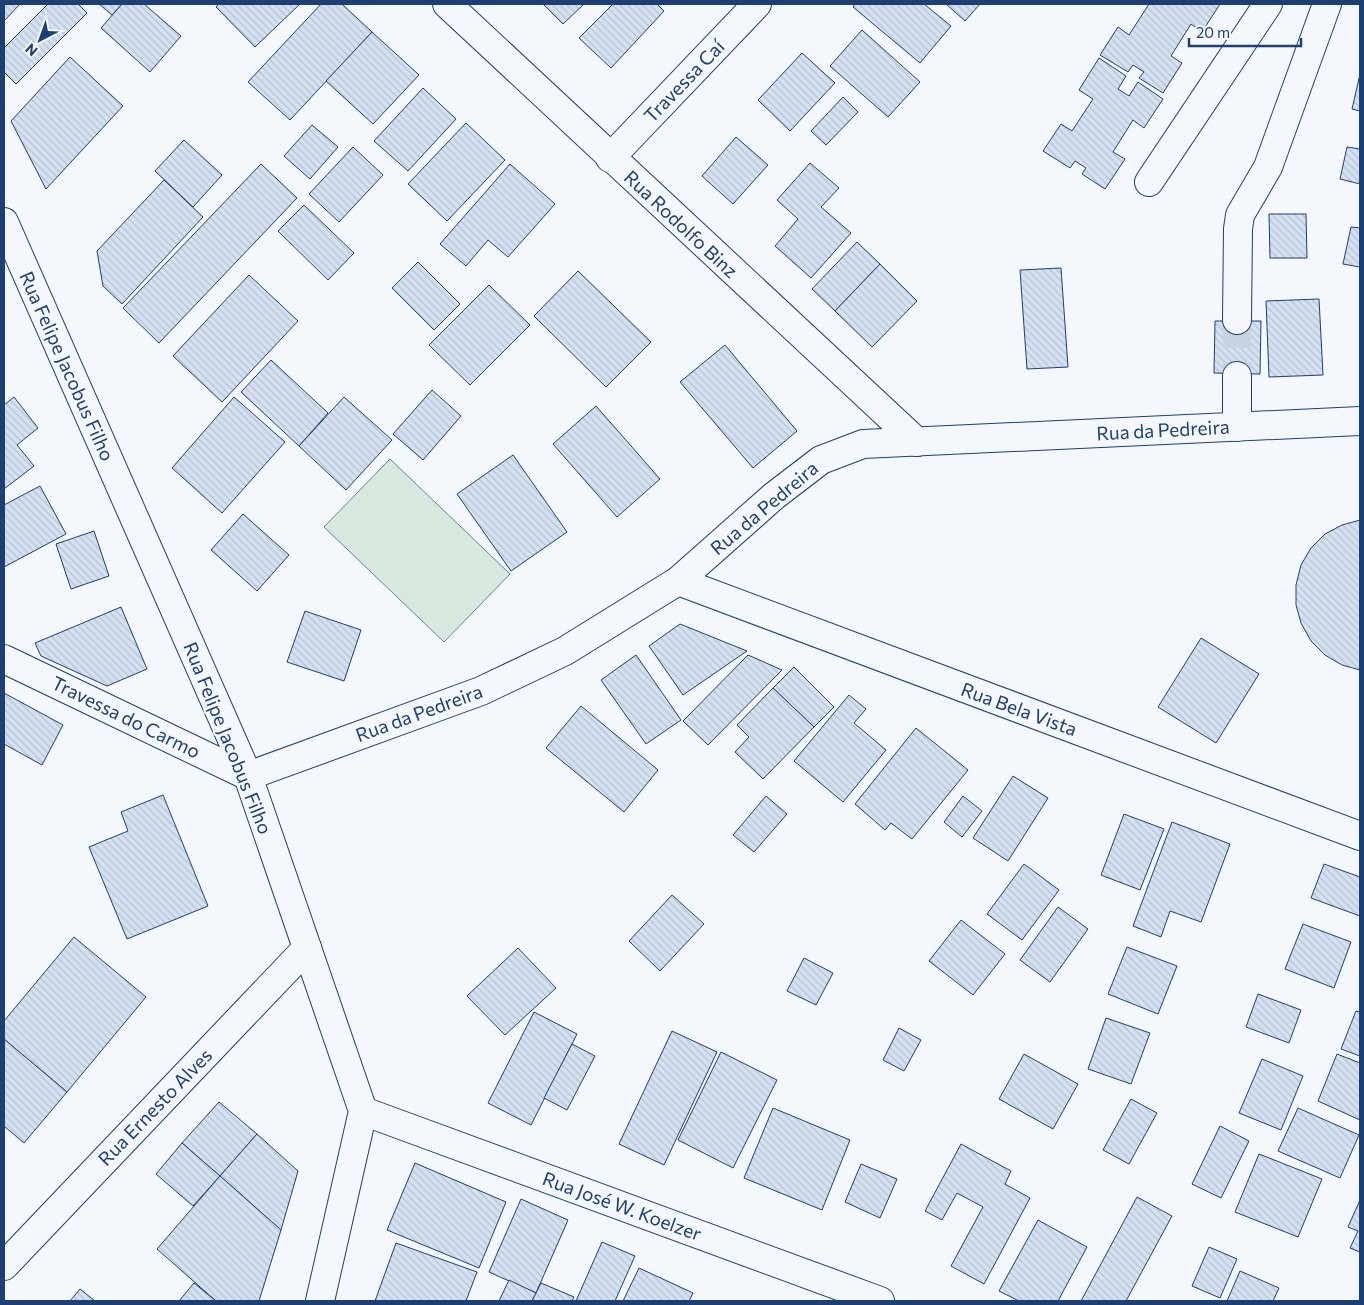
<svg xmlns="http://www.w3.org/2000/svg" width="1364" height="1305" viewBox="0 0 1364 1305" font-family="Commissioner,sans-serif">
<style>
.pitch{fill:#d7e8df;stroke:#687fa3}
.building{fill:url(#building-back-hatch);stroke:#1d3f73}
.lines{fill:none;stroke-linecap:round;stroke-linejoin:round}
.minor-tunnel{stroke:#c9d2e0;stroke-width:28;stroke-dasharray:28 14;stroke-linecap:butt}
.minor-casing{stroke:#1d3f73;stroke-width:30}
.major-casing{stroke:#1d3f73;stroke-width:30}
.minor{stroke:#f4f7fb;stroke-width:28}
.major{stroke:#f4f7fb;stroke-width:28}
.labels{text-anchor:middle;stroke-width:4;stroke-linejoin:round;paint-order:stroke}
.street-label{font-size:19px;fill:#1d3f73;stroke:#f4f7fb}
</style>
<defs>
<pattern id="building-back-hatch" width="6" height="6" patternUnits="userSpaceOnUse" patternTransform="scale(1.25)"><rect width="6" height="6" fill="#d5e0f0"/><path d="M-1 5l2 2M0 0l6 6M5-1l2 2" fill="none" stroke="#b6c1d1"/></pattern>
</defs>
<rect width="100%" height="100%" fill="#f4f7fb"/>
<polygon class="pitch" points="390,459 510,574 444,642 324,527"/>
<g class="building">
<polygon points="4,4 20,4 4,21"/>
<polygon points="48,4 78,4 87,13 16,84 4,72 4,48"/>
<polygon points="99,4 122,4 112,15"/>
<polygon points="122,4 144,4 181,36 150,72 101,28"/>
<polygon points="219,4 300,4 255,47 216,7"/>
<polygon points="321,4 342,4 372,32 290,120 248,82"/>
<polygon points="543,4 584,4 563,24"/>
<polygon points="613,4 657,4 664,11 611,68 579,38"/>
<polygon points="855,4 924,4 951,26 920,63 853,7"/>
<polygon points="946,4 980,4 965,21"/>
<polygon points="1149,4 1220,4 1202,32 1191,24 1171,56 1182,63 1163,93 1139,78 1144,72 1133,65 1128,72 1100,55 1118,27 1129,35"/>
<polygon points="862,30 920,82 888,117 830,66"/>
<polygon points="372,32 419,75 373,124 326,81"/>
<polygon points="802,53 835,83 790,131 758,100"/>
<polygon points="70,57 123,106 46,189 11,121"/>
<polygon points="1099,58 1126,76 1118,89 1129,96 1138,82 1163,99 1144,128 1133,120 1113,152 1125,159 1105,189 1082,174 1086,168 1075,161 1070,168 1043,151 1061,124 1072,131 1093,99 1079,90"/>
<polygon points="1360,74 1360,111 1352,109"/>
<polygon points="423,88 456,119 408,171 374,141"/>
<polygon points="843,97 858,112 826,145 811,131"/>
<polygon points="466,123 505,160 447,221 408,184"/>
<polygon points="312,125 338,147 310,179 284,156"/>
<polygon points="736,137 768,165 733,204 702,176"/>
<polygon points="184,140 222,175 193,207 155,171"/>
<polygon points="353,147 383,175 339,222 309,194"/>
<polygon points="1347,147 1360,149 1360,184 1340,179"/>
<polygon points="810,163 839,188 821,207 851,233 811,278 775,246 798,219 777,200"/>
<polygon points="261,164 297,198 159,343 123,308"/>
<polygon points="510,164 555,204 508,257 488,240 466,266 440,244"/>
<polygon points="164,180 203,217 122,304 103,286 97,251"/>
<polygon points="304,205 354,253 328,280 278,231"/>
<polygon points="1269,214 1306,214 1307,258 1270,258"/>
<polygon points="1351,227 1360,228 1360,267 1343,264"/>
<polygon points="857,242 880,264 835,311 812,289"/>
<polygon points="418,262 460,304 434,330 392,288"/>
<polygon points="880,264 917,301 872,347 835,311"/>
<polygon points="1061,268 1068,367 1027,369 1020,270"/>
<polygon points="578,271 651,342 606,387 534,316"/>
<polygon points="249,275 298,321 222,402 173,356"/>
<polygon points="489,285 530,325 470,385 429,345"/>
<polygon points="1319,299 1323,375 1269,377 1266,301"/>
<polygon points="1215,321 1261,321 1260,374 1214,373"/>
<polygon points="725,345 797,431 753,468 680,382"/>
<polygon points="271,360 328,413 299,446 241,392"/>
<polygon points="432,390 461,416 423,460 393,434"/>
<polygon points="14,397 38,428 17,445 34,466 4,489 4,405"/>
<polygon points="234,397 285,442 222,513 172,468"/>
<polygon points="344,397 392,440 346,490 299,446"/>
<polygon points="596,406 660,479 617,517 553,444"/>
<polygon points="513,455 567,532 511,571 457,494"/>
<polygon points="40,486 66,534 4,567 4,505"/>
<polygon points="243,514 289,555 257,591 211,550"/>
<polygon points="1360,520 1360,670 1342,665 1325,655 1311,641 1301,623 1296,605 1296,585 1301,565 1311,548 1325,534 1342,525"/>
<polygon points="94,531 109,576 71,589 56,544"/>
<polygon points="121,607 147,669 107,686 41,656 35,643"/>
<polygon points="305,611 361,630 344,681 287,662"/>
<polygon points="680,624 747,651 683,695 649,646"/>
<polygon points="1201,638 1259,674 1216,743 1158,707"/>
<polygon points="636,655 681,720 646,744 601,680"/>
<polygon points="748,655 782,670 708,745 683,721"/>
<polygon points="794,667 834,707 814,727 773,688"/>
<polygon points="773,688 814,727 763,779 735,752 749,737 737,725"/>
<polygon points="4,693 63,725 42,765 4,744"/>
<polygon points="849,695 866,709 854,723 886,750 843,802 794,761"/>
<polygon points="581,706 658,770 624,812 546,748"/>
<polygon points="916,728 968,770 912,839 891,823 885,830 855,804"/>
<polygon points="1013,776 1048,798 1008,861 973,838"/>
<polygon points="163,795 208,906 127,939 89,847 128,831 121,812"/>
<polygon points="766,796 787,814 754,852 733,835"/>
<polygon points="963,796 982,811 962,837 944,822"/>
<polygon points="1124,814 1164,829 1140,890 1101,875"/>
<polygon points="1172,822 1230,844 1201,922 1170,911 1161,937 1133,926"/>
<polygon points="1024,864 1059,890 1022,940 987,914"/>
<polygon points="1324,864 1360,877 1360,916 1311,898"/>
<polygon points="672,895 704,924 660,971 629,941"/>
<polygon points="1058,907 1088,929 1050,982 1020,960"/>
<polygon points="961,920 1005,954 973,995 929,961"/>
<polygon points="1303,924 1351,942 1334,988 1285,969"/>
<polygon points="74,937 146,997 67,1092 4,1039 4,1021"/>
<polygon points="1127,947 1177,966 1158,1014 1108,994"/>
<polygon points="518,948 556,988 505,1035 467,996"/>
<polygon points="804,958 833,973 816,1005 787,991"/>
<polygon points="1258,994 1301,1010 1289,1043 1246,1027"/>
<polygon points="1356,1011 1360,1012 1360,1056 1341,1049"/>
<polygon points="534,1012 577,1034 531,1125 488,1103"/>
<polygon points="1106,1018 1150,1033 1131,1084 1088,1069"/>
<polygon points="899,1028 921,1040 904,1071 883,1060"/>
<polygon points="672,1031 717,1052 664,1165 619,1144"/>
<polygon points="4,1039 67,1092 24,1143 4,1126"/>
<polygon points="572,1044 595,1056 567,1110 544,1098"/>
<polygon points="721,1052 777,1080 733,1168 678,1140"/>
<polygon points="1024,1054 1078,1084 1053,1129 999,1099"/>
<polygon points="1337,1054 1360,1063 1360,1120 1318,1101"/>
<polygon points="1262,1059 1303,1076 1281,1130 1239,1113"/>
<polygon points="1131,1099 1157,1113 1129,1164 1103,1150"/>
<polygon points="219,1102 257,1134 220,1176 182,1143"/>
<polygon points="773,1108 850,1140 822,1210 744,1178"/>
<polygon points="1298,1108 1359,1135 1340,1178 1278,1151"/>
<polygon points="1220,1126 1249,1141 1221,1198 1192,1184"/>
<polygon points="257,1134 298,1171 281,1230 220,1176"/>
<polygon points="182,1143 220,1176 193,1206 156,1174"/>
<polygon points="961,1144 1011,1171 1005,1184 1030,1198 984,1284 951,1266 983,1207 957,1193 942,1220 925,1211"/>
<polygon points="1259,1154 1322,1179 1298,1237 1235,1212"/>
<polygon points="415,1163 506,1202 479,1268 387,1230"/>
<polygon points="861,1164 897,1179 880,1218 845,1202"/>
<polygon points="220,1176 281,1230 259,1301 216,1301 157,1249"/>
<polygon points="1137,1197 1172,1216 1126,1301 1081,1301"/>
<polygon points="521,1199 568,1220 536,1293 489,1272"/>
<polygon points="1360,1200 1360,1252 1350,1248 1358,1231 1348,1227"/>
<polygon points="1038,1220 1087,1247 1058,1301 1019,1301 999,1291"/>
<polygon points="602,1242 635,1256 615,1301 576,1301"/>
<polygon points="396,1243 477,1272 466,1301 375,1301"/>
<polygon points="1209,1247 1237,1259 1220,1298 1192,1286"/>
<polygon points="639,1268 693,1293 689,1301 623,1301"/>
<polygon points="1240,1271 1279,1288 1273,1301 1227,1301"/>
<polygon points="509,1280 536,1293 532,1301 499,1301"/>
<polygon points="194,1283 216,1301 179,1301"/>
<polygon points="541,1283 574,1297 572,1301 532,1301"/>
<polygon points="80,1289 95,1301 70,1301"/>
</g>
<g class="lines">
<polyline class="minor-tunnel" points="1237,320 1237,376"/>
<g class="minor-casing">
<g id="minor">
<polyline points="447,4 917,442"/>
<polyline points="610,158 757,4"/>
<polyline points="1149,182 1268,4"/>
<polyline points="1237,320 1238,229 1240,215 1268,167 1327,4"/>
<polyline points="1237,427 1237,376"/>
<polyline points="678,581 1360,836"/>
<polyline points="4,659 248,776 481,691 565,651 678,581 774,496 821,460 863,444 1360,421"/>
<polyline points="363,1111 880,1301"/>
</g>
</g>
<g class="major-casing">
<g id="major">
<polyline points="4,222 248,776 363,1111 320,1301"/>
<polyline points="4,1266 307,948"/>
</g>
</g>
<use href="#minor" class="minor"/>
<use href="#major" class="major"/>
</g>
<g class="labels">
<g class="street-label">
<text transform="translate(684 81) rotate(-46)" y="7">Travessa Caí</text>
<text transform="translate(681 224) rotate(43)" y="7">Rua Rodolfo Binz</text>
<text transform="translate(67 366) rotate(66)" y="7">Rua Felipe Jacobus Filho</text>
<text transform="translate(1163 430) rotate(-3)" y="7">Rua da Pedreira</text>
<text transform="translate(764 508) rotate(-40)" y="7">Rua da Pedreira</text>
<text transform="translate(1019 709) rotate(20)" y="7">Rua Bela Vista</text>
<text transform="translate(419 713) rotate(-20)" y="7">Rua da Pedreira</text>
<text transform="translate(126 717) rotate(26)" y="7">Travessa do Carmo</text>
<text transform="translate(228 738) rotate(68)" y="7">Rua Felipe Jacobus Filho</text>
<text transform="translate(155 1107) rotate(-46)" y="7">Rua Ernesto Alves</text>
<text transform="translate(622 1206) rotate(20)" y="7">Rua José W. Koelzer</text>
</g>
</g>
<rect width="1364" height="1305" fill="none" stroke="#1d3f73" stroke-width="10"/>
<g transform="translate(40 40) rotate(221)" stroke="#f4f7fb" stroke-width="4" paint-order="stroke">
<path d="M0-4L9 19L0 12L-9 19Z" fill="#1d3f73"/>
<text y="-8" font-size="14" font-weight="bold" text-anchor="middle" fill="#1d3f73">N</text>
</g>
<path d="M1189 38v8h112v-8" fill="none" stroke="#1d3f73" stroke-width="2.5"/>
<text x="1196" y="38" font-size="15" fill="#1d3f73" stroke="#f4f7fb" stroke-width="4" paint-order="stroke">20 m</text>
</svg>
